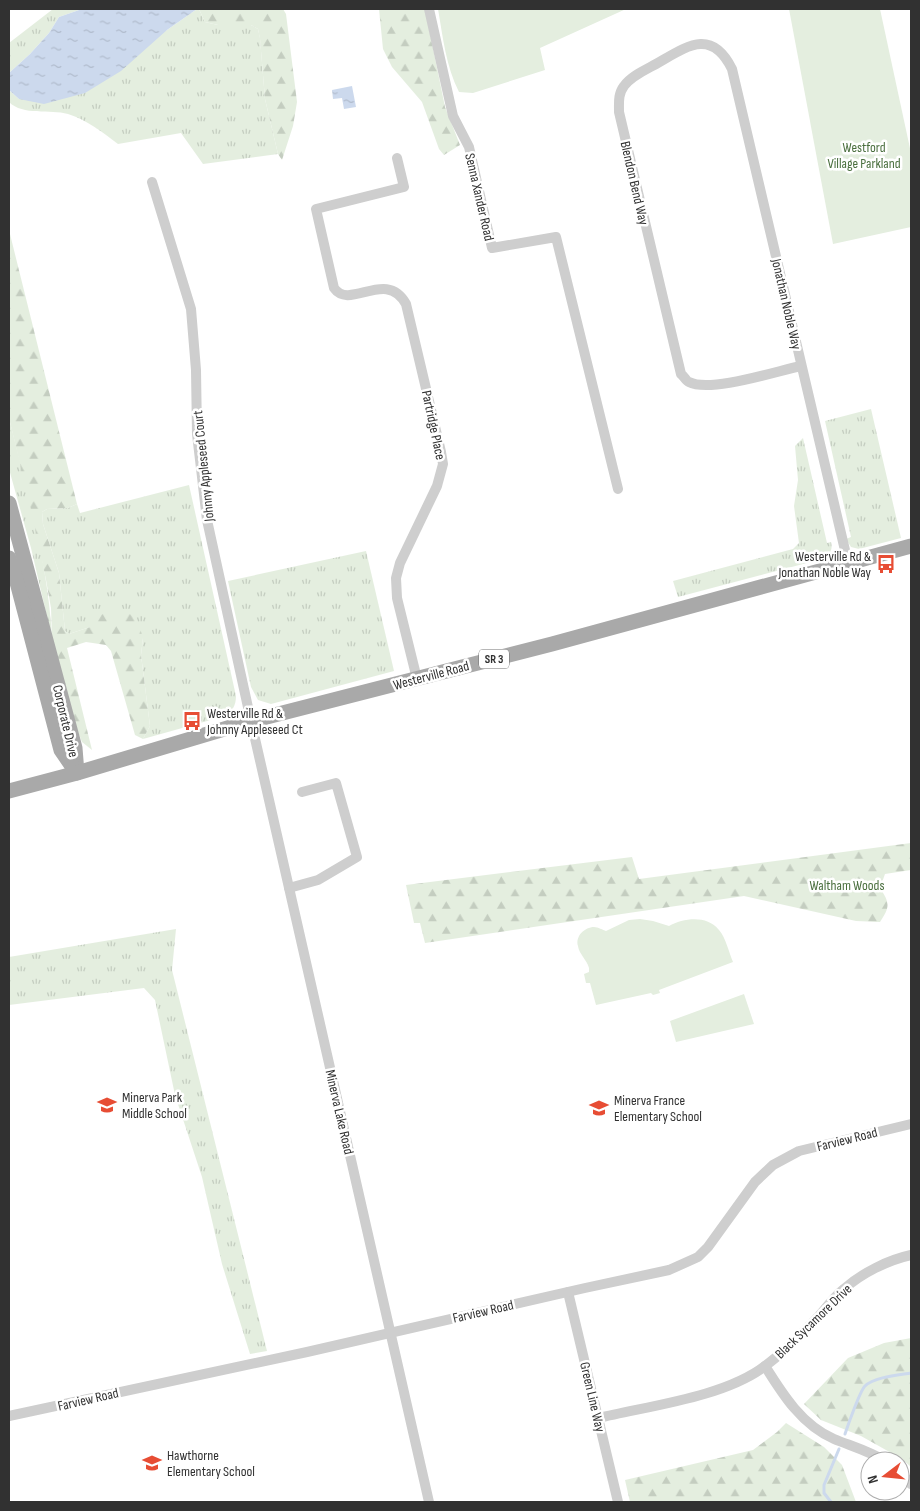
<svg xmlns="http://www.w3.org/2000/svg" width="920" height="1511" viewBox="0 0 920 1511" font-family="'Sofia Sans Condensed',sans-serif">
<style>
.grass{fill:url(#grass-tufts)}
.forest{fill:url(#forest-firs)}
.park{fill:#e4eedf}
.water{fill:url(#water-ripples)}
.lines{fill:none;stroke-linecap:round;stroke-linejoin:round}
.stream{stroke:#ccd9ed;stroke-width:3}
.minor{stroke:#cecece;stroke-width:10}
.primary{stroke:#a9a9a9;stroke-width:15}
.labels{text-anchor:middle;stroke-width:5;stroke-linejoin:round;paint-order:stroke}
.shield{fill:#fff;stroke:#6f6f6f;stroke-width:1}
.shield-label{font-size:12px;font-weight:bold;fill:#313131}
.park-label{font-size:14px;fill:#496e3d;stroke:#fff}
.street-label{font-size:14px;fill:#313131;stroke:#fff}
.poi-label{font-size:14px;fill:#313131;stroke:#fff;text-anchor:start}
</style>
<defs>
<pattern id="grass-tufts" width="24" height="20" patternUnits="userSpaceOnUse" patternTransform="scale(1.25)"><rect width="24" height="20" fill="#e4eedf"/><path d="M3 7l-1-3M5 7V3M7 7l1-3M15 17l-1-3M17 17v-4M19 17l1-3" fill="none" stroke="#c4cdc0"/></pattern>
<pattern id="forest-firs" width="22" height="20" patternUnits="userSpaceOnUse" patternTransform="scale(1.25)"><rect width="22" height="20" fill="#e4eedf"/><path d="M5 1l3.5 6h-7zM16 11l3.5 6h-7z" fill="#c4cdc0"/></pattern>
<pattern id="water-ripples" width="26" height="14" patternUnits="userSpaceOnUse" patternTransform="scale(1.25)"><rect width="26" height="14" fill="#ccd9ed"/><path d="M2 4q2-2 4 0t4 0M15 11q2-2 4 0t4 0" fill="none" stroke="#b0bbcc"/></pattern>
</defs>
<rect width="100%" height="100%" fill="#fff"/>
<g class="grass">
<polygon points="53,9 82,9 59,17 49,33 30,54 9,73 9,43"/>
<path d="M197,9H199L205,22L218,25H251L258,29L260,38L265,99L278,154L203,164L181,133L118,144C102,132 87,120 68,114C50,109 23,116 9,102V90L19,99L167,30Z"/>
<polygon points="871,409 901,538 859,549 851,547 846,539 851,537 825,421"/>
<path d="M9,418C27,490 48,563 52,638L31,548L9,469Z"/>
<path d="M803,438L827,543L831,542C833,549 830,553 826,558L678,597L673,581L793,549L799,543L794,506L798,480L795,446Z"/>
<path d="M189,485L236,696C236,706 232,711 225,716L143,739L150,726L141,655L143,638L90,627L69,634L65,631L59,573L43,524L42,512L47,509L68,508L77,504L80,513Z"/>
<polygon points="366,551 394,671 271,704 258,700 251,687 228,581"/>
<polygon points="176,929 172,970 267,1351 250,1354 222,1264 202,1177 175,1095 155,1000 144,988 9,1005 9,957"/>
</g>
<g class="forest">
<polygon points="199,9 283,9 286,14 297,102 293,126 282,160 278,154 265,99 260,39 258,29 251,25 218,25 205,22"/>
<polygon points="379,9 425,9 445,107 460,145 444,155 439,149 422,102 392,67 383,49"/>
<polygon points="9,230 77,504 68,508 47,509 42,512 43,524 59,573 65,631 69,634 90,627 94,617 115,610 130,614 138,622 143,638 141,655 150,726 143,739 135,735 111,651 106,645 86,642 67,648 92,750 82,742 78,732 52,638 51,608 46,580 33,518 9,418"/>
<path d="M911,843V870L885,874L880,888C890,903 890,907 880,922L856,921L744,896L425,943L420,923H414L406,885L632,857L639,879Z"/>
<polygon points="911,1338 911,1467 902,1459 861,1436 821,1420 804,1404 848,1358 884,1343"/>
<polygon points="786,1423 824,1447 842,1465 856,1502 630,1502 625,1480 753,1450 777,1432"/>
</g>
<g class="park">
<path d="M438,9H626L540,48L545,70L473,93L459,92C446,66 443,38 438,9Z"/>
<polygon points="789,9 880,9 911,153 911,227 833,244"/>
<path d="M640,919L653,921L669,926C684,918 707,915 719,930C726,938 729,953 733,962L659,990L660,993L653,995L651,993L596,1005L590,983H586L584,974L589,972V968C587,960 579,954 578,946C575,936 585,927 594,927C598,927 603,930 606,931L629,920Z"/>
<polygon points="744,994 754,1024 676,1042 670,1021"/>
</g>
<g class="water">
<polygon points="82,9 197,9 167,30 121,71 85,93 44,104 19,99 9,90 9,73 30,54 49,33 59,17"/>
<polygon points="352,86 356,107 344,109 342,98 333,99 332,90"/>
</g>
<g class="lines">
<g class="stream">
<path d="M845,1434C848,1425 860,1391 865,1386C874,1377 899,1375 911,1373"/>
<polyline points="831,1502 824,1493 824,1485 839,1449"/>
</g>
<g class="minor">
<polyline points="429,9 453,116 469,147 492,248 556,237 618,489"/>
<path d="M397,158L404,187L316,209L334,288C350,311 386,268 406,304L441,452L443,464L437,486L400,563L396,578L397,598L417,679"/>
<polyline points="152,182 191,309 196,370 197,434 207,520 251,721 429,1502"/>
<path d="M801,366C777,371 710,393 689,382C686,381 684,376 681,374L619,112C619,102 618,94 624,86C631,76 645,70 656,64C686,47 711,27 732,69L848,563"/>
<polyline points="289,888 318,880 357,857 336,783 302,792"/>
<polyline points="568,1292 618,1502"/>
<path d="M765,1366C783,1395 802,1425 834,1439C851,1446 869,1451 885,1461"/>
<polyline points="9,1416 307,1352 585,1288 669,1270 698,1257 708,1247 755,1182 773,1165 799,1151 911,1124"/>
<path d="M599,1418C648,1406 725,1397 765,1366C784,1352 802,1334 818,1317C826,1308 834,1297 844,1289C862,1273 888,1260 911,1255"/>
<polyline points="900,1472 911,1484"/>
</g>
<g class="primary">
<polyline points="9,503 75,748 77,773"/>
<polyline points="9,558 18,586 61,750 76,772"/>
<polyline points="9,791 77,773 251,721 552,644 911,546"/>
</g>
</g>
<defs>
<g id="bus-bare" transform="scale(1.5)"><path d="M-5-6H5V4H4V6H2V4H-2V6H-4V4H-5ZM-3.5-4V0h7V-4ZM-3.5 1.2v1.5H-2V1.2ZM2 1.2v1.5H3.5V1.2Z" fill="#e74d34" stroke="#fff" stroke-width="2.5" paint-order="stroke"/></g>
<g id="school-bare" transform="scale(1.5)"><path d="M0-5L7-2L0 1L-7-2ZM-4 1L0 2.5L4 1V4Q0 6-4 4Z" fill="#e74d34" stroke="#fff" stroke-width="2.5" paint-order="stroke"/></g>
</defs>
<g fill-rule="evenodd">
<use href="#bus-bare" x="886" y="564"/>
<use href="#bus-bare" x="192" y="721"/>
<use href="#school-bare" x="107" y="1105"/>
<use href="#school-bare" x="599" y="1108"/>
<use href="#school-bare" x="152" y="1463"/>
</g>
<g class="labels">
<rect class="shield" x="479" y="649.5" width="30" height="19" rx="4"/>
<g class="shield-label">
<text x="494" y="663">SR 3</text>
</g>
<g class="park-label">
<text x="864" y="152">Westford<tspan x="864" dy="16">Village Parkland</tspan></text>
<text x="847" y="890">Waltham Woods</text>
</g>
<g class="street-label">
<text transform="translate(635 183) rotate(77)" y="5">Blendon Bend Way</text>
<text transform="translate(480 197) rotate(77)" y="5">Senna Xander Road</text>
<text transform="translate(787 304) rotate(77)" y="5">Jonathan Noble Way</text>
<text transform="translate(434 425) rotate(78)" y="5">Partridge Place</text>
<text transform="translate(203 466) rotate(-96)" y="5">Johnny Appleseed Court</text>
<text transform="translate(431 675) rotate(-15)" y="5">Westerville Road</text>
<text transform="translate(66 721) rotate(77)" y="5">Corporate Drive</text>
<text transform="translate(340 1112) rotate(77)" y="5">Minerva Lake Road</text>
<text transform="translate(847 1139) rotate(-14)" y="5">Farview Road</text>
<text transform="translate(483 1311) rotate(-13)" y="5">Farview Road</text>
<text transform="translate(813 1321) rotate(-44)" y="5">Black Sycamore Drive</text>
<text transform="translate(593 1397) rotate(77)" y="5">Green Line Way</text>
<text transform="translate(88 1399) rotate(-13)" y="5">Farview Road</text>
</g>
<g class="poi-label">
<text x="871" y="561" text-anchor="end">Westerville Rd &amp;<tspan x="871" dy="16">Jonathan Noble Way</tspan></text>
<text x="207" y="718">Westerville Rd &amp;<tspan x="207" dy="16">Johnny Appleseed Ct</tspan></text>
<text x="122" y="1102">Minerva Park<tspan x="122" dy="16">Middle School</tspan></text>
<text x="614" y="1105">Minerva France<tspan x="614" dy="16">Elementary School</tspan></text>
<text x="167" y="1460">Hawthorne<tspan x="167" dy="16">Elementary School</tspan></text>
</g>
</g>
<rect width="920" height="1511" fill="none" stroke="#313131" stroke-width="20"/>
<g transform="translate(885 1476) rotate(254)"><circle r="24" fill="#ffffff" stroke="#adadad"/>
<path d="M0-4L9 19L0 12L-9 19Z" fill="#e74d34"/>
<text y="-8" font-size="14" font-weight="bold" text-anchor="middle" fill="#313131">N</text>
</g>
</svg>
